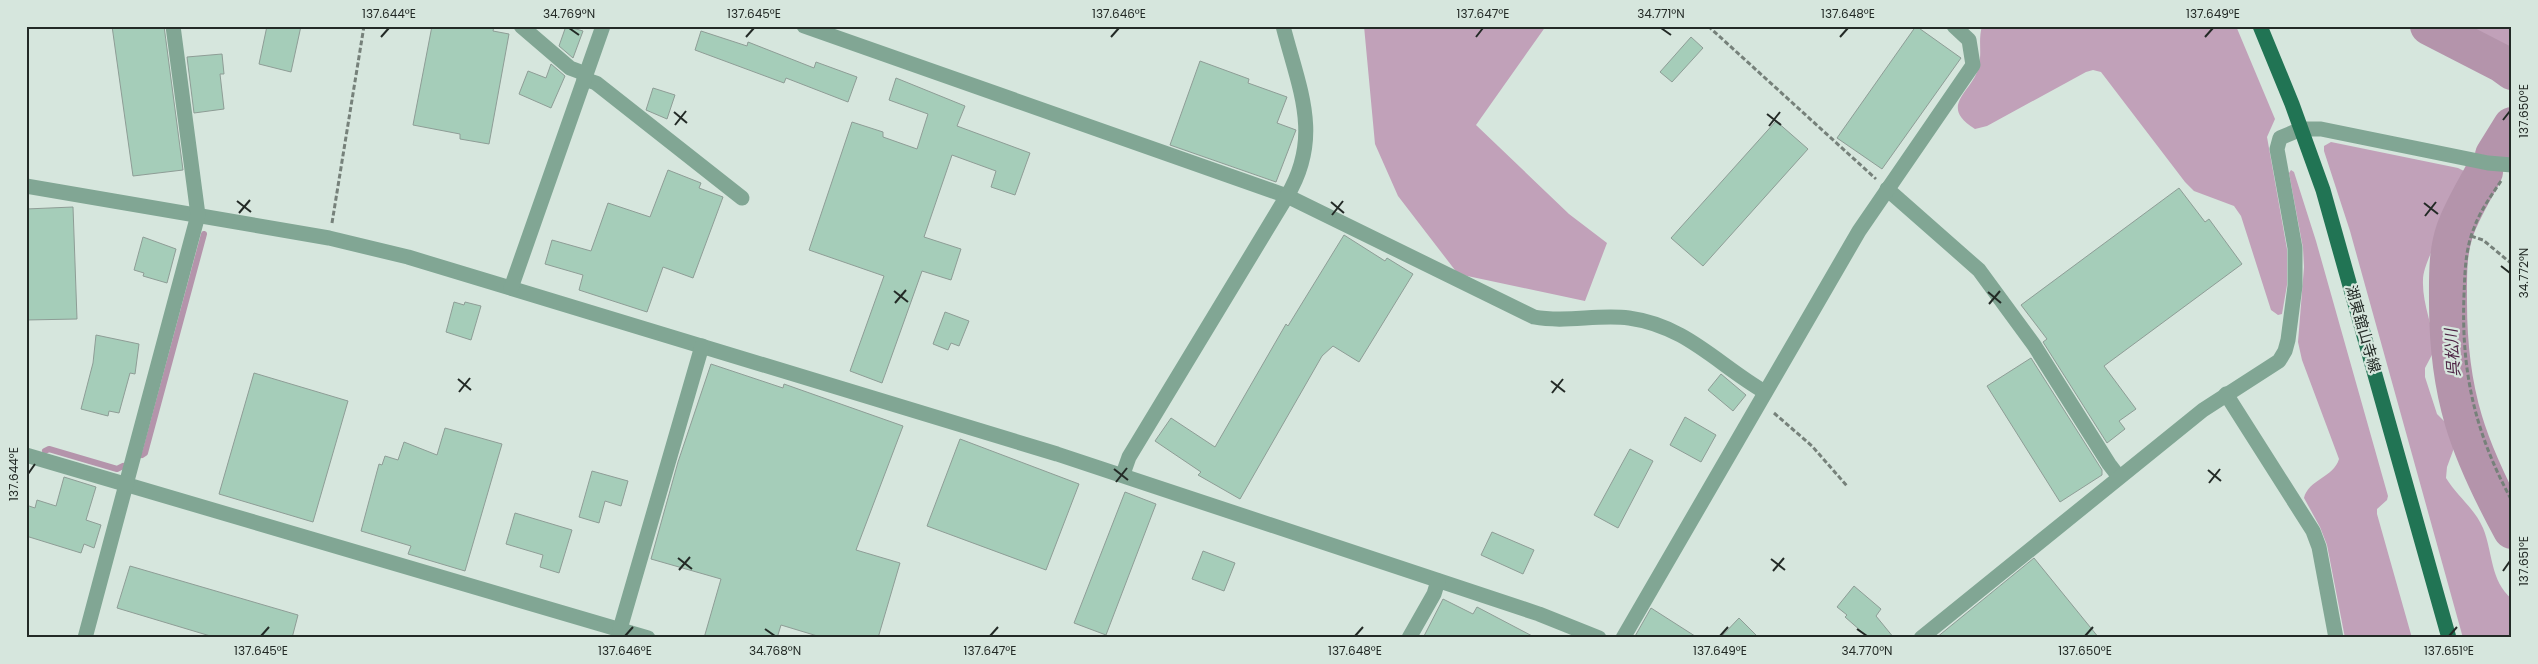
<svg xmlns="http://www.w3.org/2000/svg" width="2538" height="664" viewBox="0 0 2538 664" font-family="Poppins,'Noto Sans JP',sans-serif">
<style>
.forest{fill:#c1a1b9}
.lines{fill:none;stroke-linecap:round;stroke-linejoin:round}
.stream{stroke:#b494ab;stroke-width:6}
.river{stroke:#b494ab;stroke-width:38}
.building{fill:#a5cdb9;stroke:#8e9d96}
.path{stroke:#76817a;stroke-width:3;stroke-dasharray:5 2.5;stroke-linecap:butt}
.minor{stroke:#81a694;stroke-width:15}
.major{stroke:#217454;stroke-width:15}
.ticks{fill:none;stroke:#232a26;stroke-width:2}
.labels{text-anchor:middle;stroke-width:4.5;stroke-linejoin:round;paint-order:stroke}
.street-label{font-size:15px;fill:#232a26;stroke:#d6e6dd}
.water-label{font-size:16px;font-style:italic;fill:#4c2243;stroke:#d6e6dd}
.neatline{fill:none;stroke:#232a26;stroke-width:2}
.ticks-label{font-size:12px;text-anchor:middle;fill:#232a26}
</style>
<rect width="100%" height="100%" fill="#d6e6dd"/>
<g class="forest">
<polygon points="1364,26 1546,26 1476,125 1569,214 1607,243 1585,301 1458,274 1398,196 1375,144"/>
<path d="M1982,26H2236L2275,119L2267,137L2287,249V285L2282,314L2278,315L2271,310L2241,216L2234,206L2194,191L2185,182L2101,72L2093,70L2086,72L1987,126L1975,129C1936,105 1975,91 1979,65C1982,52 1978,40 1982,26Z"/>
<polygon points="2457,26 2512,26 2512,59"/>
<path d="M2331,142L2458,168L2466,172L2469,178L2468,186C2456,208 2423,258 2423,280C2422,304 2433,326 2435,349L2425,368V377L2437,414L2453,430L2457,440L2447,467L2446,478C2457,496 2475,509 2483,528C2493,552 2490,581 2512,599V638H2463L2350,231L2324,151V146Z"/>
<path d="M2291,170L2294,172L2316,241L2388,496L2387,500L2377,509V514L2412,638H2345L2327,545L2320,527L2304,498C2308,480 2334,477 2339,459L2302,360L2298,342L2304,267L2303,248L2289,173Z"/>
</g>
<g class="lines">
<g class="stream">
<polyline points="45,451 49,449 117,469 123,466"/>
<polyline points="142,455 145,453 204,234"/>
</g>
<g class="river">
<polyline points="2429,26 2501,63 2512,71"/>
<polyline points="2494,155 2512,126"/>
<path d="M2484,172C2474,191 2462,210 2455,230C2447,253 2448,278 2448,302C2448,395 2468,449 2512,530"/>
</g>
</g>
<g class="building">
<polygon points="112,26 164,26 183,170 133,176"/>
<polygon points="267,26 301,26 291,72 259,64"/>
<polygon points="432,26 494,26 493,31 509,34 489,144 460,139 460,134 413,125"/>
<polygon points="566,26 583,31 573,58 559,46"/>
<polygon points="1916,26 1961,58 1882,169 1837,138"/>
<polygon points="701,31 747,46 748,42 814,68 816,62 857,77 848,102 786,78 784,83 695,50"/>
<polygon points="1691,37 1703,48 1672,82 1660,72"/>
<polygon points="222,54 224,74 220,74 224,109 194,113 187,57"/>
<polygon points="1200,61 1249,79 1248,83 1287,97 1277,123 1296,130 1276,182 1170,145"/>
<polygon points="551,64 565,76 551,108 519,94 528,71 546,78"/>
<polygon points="896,78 965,106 957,126 1030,153 1015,195 991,187 996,171 952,155 924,237 961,249 951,280 922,271 882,383 850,371 884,276 809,250 852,122 883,132 883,137 917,149 928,114 889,100"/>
<polygon points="653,88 675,95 667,119 646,110"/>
<polygon points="1776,121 1808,149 1703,266 1671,238"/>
<polygon points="668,170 701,183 699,188 723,197 693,278 663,267 647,312 579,290 583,275 545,264 552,240 591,251 608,203 650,217"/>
<polygon points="2179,188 2205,222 2209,219 2242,264 2104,366 2136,409 2119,421 2125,429 2107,443 2043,342 2047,339 2021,305"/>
<polygon points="73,207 77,319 26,320 26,209"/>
<polygon points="1344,235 1385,261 1387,258 1413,274 1359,362 1333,346 1322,356 1240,499 1198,475 1201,472 1155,441 1171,418 1215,447 1286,324 1288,326"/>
<polygon points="143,237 176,249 167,283 143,276 144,273 134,270"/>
<polygon points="454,302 464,305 465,302 481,306 471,340 446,332"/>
<polygon points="945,312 969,321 959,346 951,343 948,350 933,344"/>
<polygon points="96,335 139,344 135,374 130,373 119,413 109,411 108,416 81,409 93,363"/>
<polygon points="2031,358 2102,470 2102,475 2060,502 1987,386"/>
<polygon points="711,364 783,388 784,384 903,426 856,550 900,563 878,638 824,638 781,625 777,638 704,638 721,579 651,559 678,462"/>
<polygon points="254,373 348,401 313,522 219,494"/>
<polygon points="1721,374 1746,395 1733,411 1708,390"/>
<polygon points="1685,417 1716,435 1701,462 1670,445"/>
<polygon points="445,428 502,444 465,571 408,554 411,546 361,531 379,464 382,465 385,456 398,460 404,442 437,455"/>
<polygon points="960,439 1079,484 1046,570 927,526"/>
<polygon points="1630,449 1653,461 1618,528 1594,515"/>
<polygon points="592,471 628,481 621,506 605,501 599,523 579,517"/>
<polygon points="64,477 96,487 86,520 101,525 94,548 84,544 81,553 26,536 26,505 35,508 37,500 56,506"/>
<polygon points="1125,492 1156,504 1106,635 1074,623"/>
<polygon points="515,513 572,530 559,573 540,567 543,555 506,544"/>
<polygon points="1492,532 1534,550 1523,574 1481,555"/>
<polygon points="1203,551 1235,563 1224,591 1192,579"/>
<polygon points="2034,558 2099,638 1936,638"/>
<polygon points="130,566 298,615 292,638 217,638 117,608"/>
<polygon points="1854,586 1881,609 1876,616 1894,638 1869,638 1845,617 1847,615 1837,607"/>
<polygon points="1443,599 1473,614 1477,607 1536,638 1423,638"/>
<polygon points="1651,608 1698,638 1634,638"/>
<polygon points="1739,618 1759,638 1720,638"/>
</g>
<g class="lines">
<g class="path">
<polyline points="1708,26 1876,179"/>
<path d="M2501,181C2491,196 2480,211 2474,228C2465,250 2465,272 2464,295C2461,372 2475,433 2512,501"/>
<polyline points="332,223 364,26"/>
<polyline points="2471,236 2483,240 2512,264"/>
<polyline points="1774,413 1812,446 1847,486"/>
</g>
<g class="minor">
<polyline points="521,26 570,68 586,74"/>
<path d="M804,26L1287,196L1534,317C1566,323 1597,314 1629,318C1687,326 1718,365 1765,392"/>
<polyline points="584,79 596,83 742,198"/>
<polyline points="26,186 329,238 408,257 1057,454 1539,614 1599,638"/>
<polyline points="1887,189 1979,270 2034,345 2109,464 2119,477"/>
<polyline points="511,288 603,26"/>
<polyline points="2226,394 2313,531 2319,547 2336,638"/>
<polyline points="26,455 648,638"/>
<path d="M1123,474L1129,457L1287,196C1323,136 1299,89 1283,26"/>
<polyline points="620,629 702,346"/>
<polyline points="85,638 198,215 173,26"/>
<polyline points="1409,638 1434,594 1438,581"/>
<polyline points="1623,638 1859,231 1973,65 1969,40 1954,26"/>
<polyline points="1921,638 2203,410 2279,361 2285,351 2288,340 2295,286 2295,248 2277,149 2280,138 2301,129 2321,129 2488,163 2512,165"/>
</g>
<polyline class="major" points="2260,26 2292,104 2323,190 2449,638"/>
</g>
<path class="ticks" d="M569,28L579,35M1661,28L1671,35M381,37L389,28M746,37L754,28M1111,37L1119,28M1476,37L1483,28M1840,37L1848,28M2205,37L2213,28M674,112L687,123M1767,114L1781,125M2503,120L2510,111M675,125L686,111M1769,126L1780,112M237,201L251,212M1331,202L1344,213M2424,203L2438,214M239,213L250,200M1332,215L1343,201M2425,216L2436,202M2501,266L2510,273M894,291L908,302M1988,292L2001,303M895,303L906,290M1989,304L2000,291M458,379L471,390M1551,381L1565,392M459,392L470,378M1552,393L1563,379M1114,469L1128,480M2208,470L2221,481M28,474L35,464M1116,482L1127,468M2209,483L2220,469M678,558L692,569M1771,559L1785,570M679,570L690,557M1773,571L1784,558M2503,571L2510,561M765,629L775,636M1857,629L1867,636M261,636L269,627M625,636L633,627M990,636L998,627M1355,636L1363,627M1720,636L1728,627M2085,636L2093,627M2449,636L2457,627"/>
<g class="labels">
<g class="street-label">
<text transform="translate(2363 329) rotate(74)" y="5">湖東舘山寺線</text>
</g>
<g class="water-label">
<text transform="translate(2452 353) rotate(-94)" y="6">呉松川</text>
</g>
</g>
<rect width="2538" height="664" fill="none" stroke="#d6e6dd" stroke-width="55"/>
<rect x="28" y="28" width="2482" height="608" class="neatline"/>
<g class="ticks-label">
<text x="389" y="18">137.644°E</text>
<text x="569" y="18">34.769°N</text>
<text x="754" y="18">137.645°E</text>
<text x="1119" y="18">137.646°E</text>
<text x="1483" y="18">137.647°E</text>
<text x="1661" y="18">34.771°N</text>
<text x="1848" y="18">137.648°E</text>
<text x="2213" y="18">137.649°E</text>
<text transform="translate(2524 111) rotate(-90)" y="4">137.650°E</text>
<text transform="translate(2524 273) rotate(-90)" y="4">34.772°N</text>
<text transform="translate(14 474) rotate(-90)" y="4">137.644°E</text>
<text transform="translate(2524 561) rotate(-90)" y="4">137.651°E</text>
<text x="261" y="655">137.645°E</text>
<text x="625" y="655">137.646°E</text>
<text x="775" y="655">34.768°N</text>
<text x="990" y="655">137.647°E</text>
<text x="1355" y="655">137.648°E</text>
<text x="1720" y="655">137.649°E</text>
<text x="1867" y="655">34.770°N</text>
<text x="2085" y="655">137.650°E</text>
<text x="2449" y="655">137.651°E</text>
</g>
</svg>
